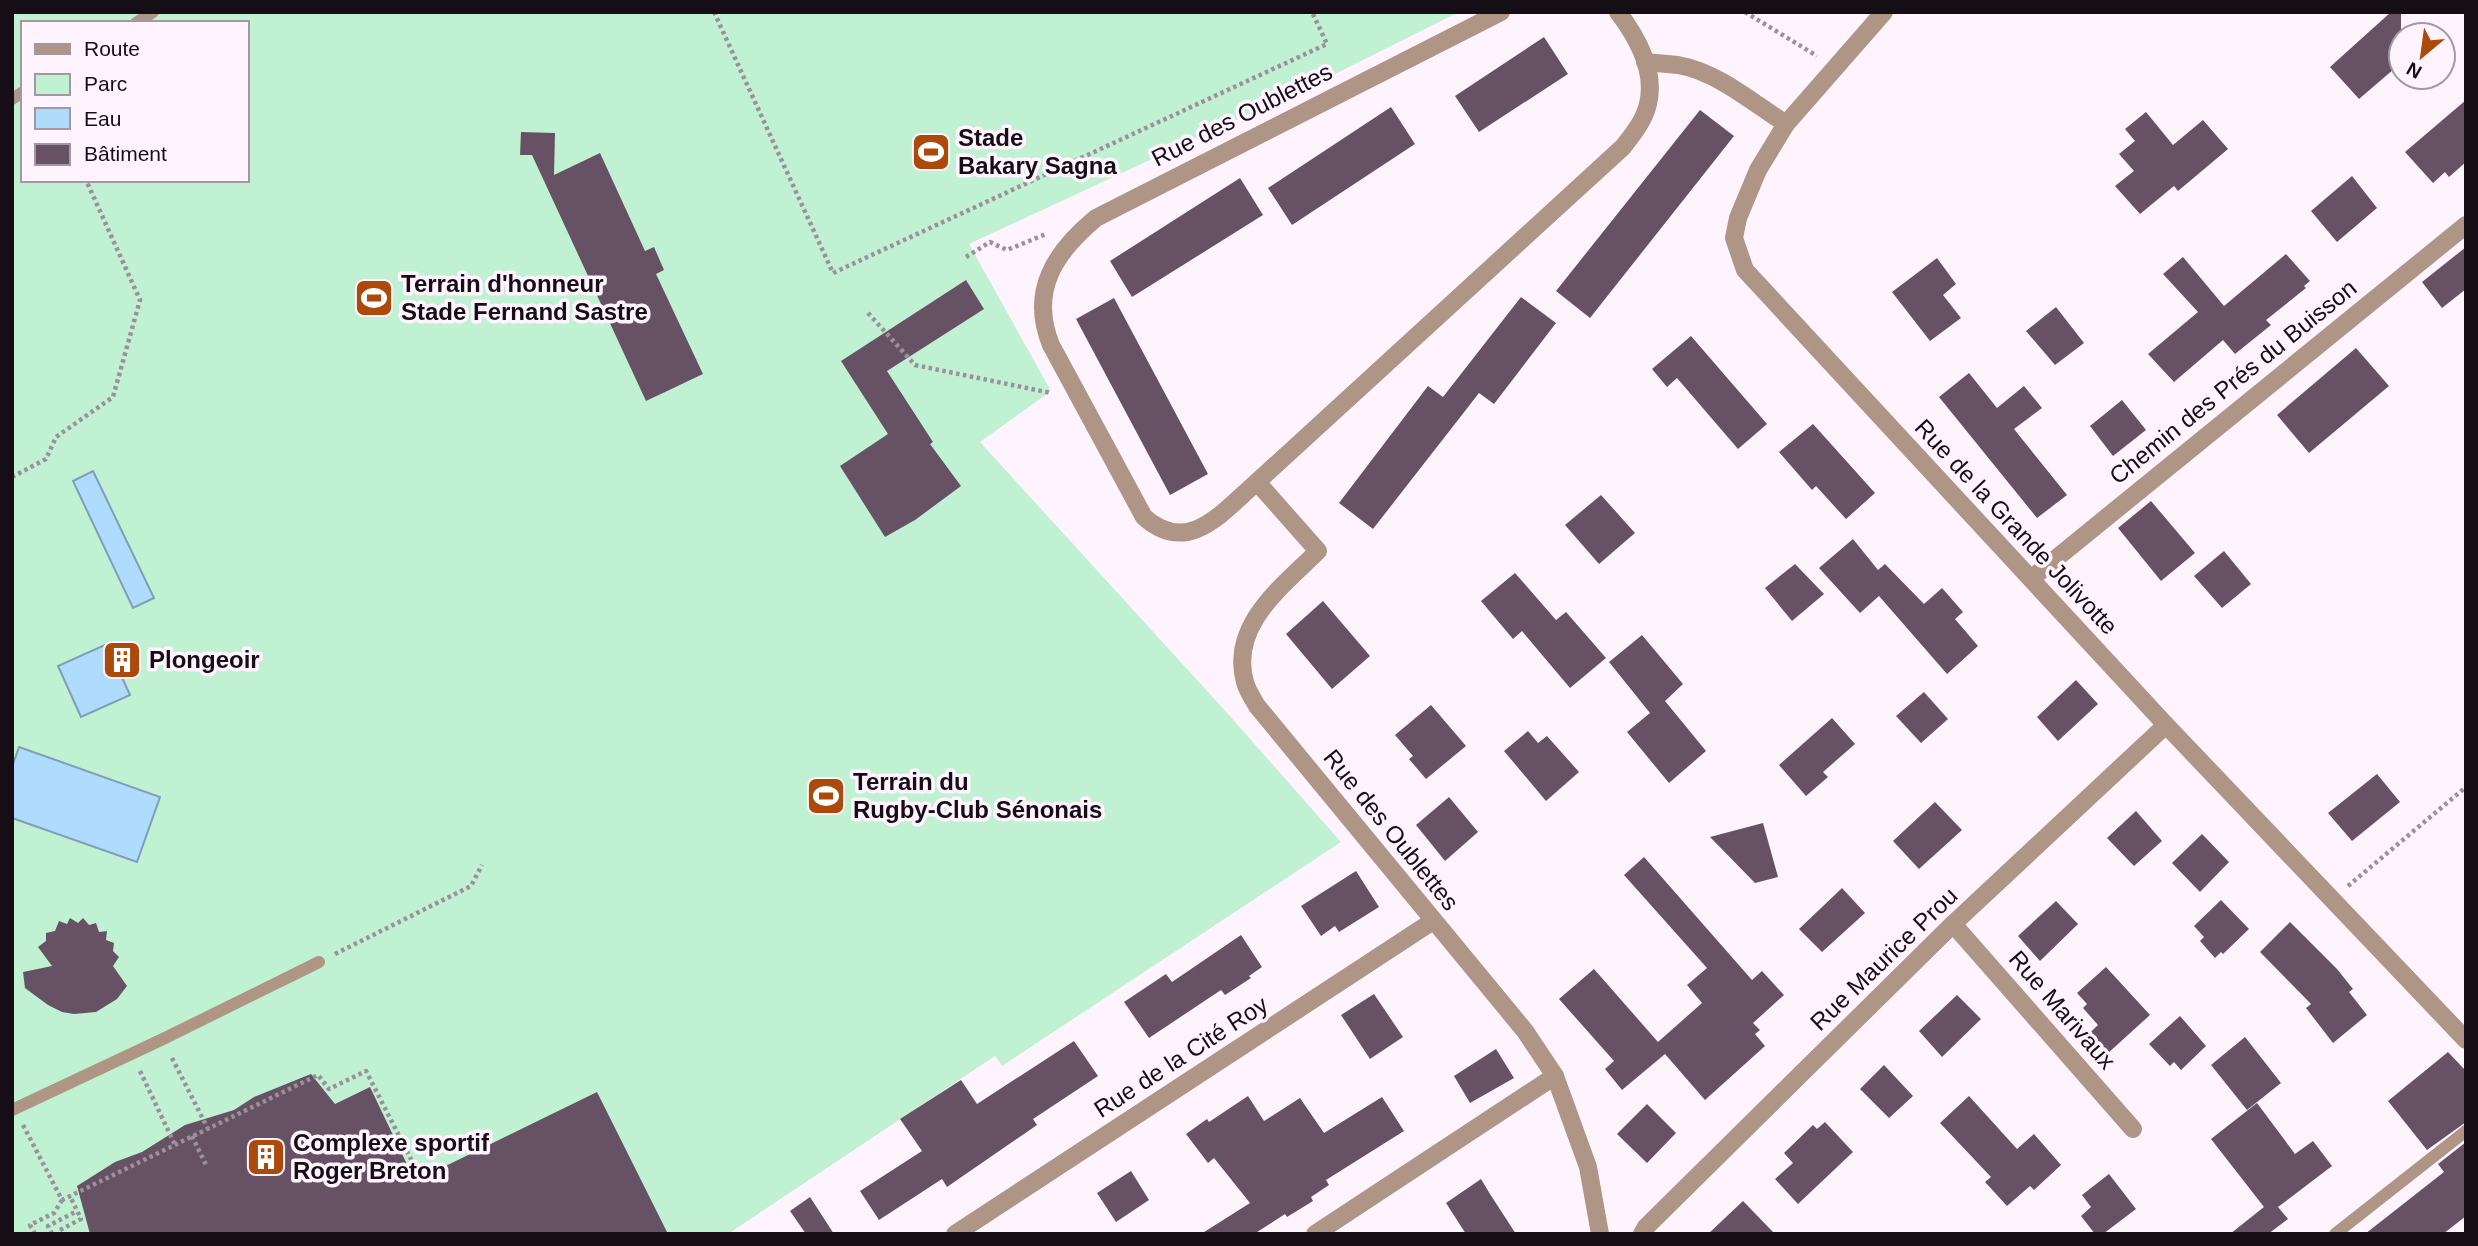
<svg xmlns="http://www.w3.org/2000/svg" width="2478" height="1246" viewBox="0 0 2478 1246" font-family="Helvetica,sans-serif">
<style>
.green{fill:#c0f1d2;fill-rule:evenodd}
.water{fill:#afdbfd;stroke:#819eb7;stroke-width:2}
.building{fill:#675265}
.lines{fill:none;stroke-linecap:round;stroke-linejoin:round}
.path{stroke:#9a9199;stroke-width:4.5;stroke-dasharray:3.5 3.5;stroke-linecap:butt}
.service{stroke:#ae9585;stroke-width:12}
.minor{stroke:#ae9585;stroke-width:18}
.labels{text-anchor:middle;stroke-width:7;stroke-linejoin:round;paint-order:stroke}
.street-label{font-size:24px;fill:#160e15;stroke:#fff4fe}
.poi-label{font-size:24px;font-weight:bold;fill:#160e15;stroke:#fff4fe;text-anchor:start}
</style>
<rect width="100%" height="100%" fill="#fff4fe"/>
<path class="green" d="M12,12H1459L1337,73L969,244L1051,391L980,442L1229,715L1341,842L1002,1066L995,1056L728,1234H12ZM23,23H247V180H23Z"/>
<g class="water">
<polygon points="93,471 154,598 133,608 73,481"/>
<polygon points="107,644 130,695 81,717 58,666"/>
<polygon points="19,747 160,797 137,862 12,818 12,767"/>
</g>
<g class="building">
<polygon points="2391,12 2401,12 2401,63 2359,99 2330,67"/>
<polygon points="1544,37 1568,74 1479,132 1455,96"/>
<polygon points="2466,100 2466,162 2449,177 2445,172 2433,183 2405,152"/>
<polygon points="1391,107 1415,144 1292,225 1268,188"/>
<polygon points="1700,110 1734,136 1590,318 1556,291"/>
<polygon points="2146,112 2173,145 2203,120 2228,149 2178,191 2174,186 2140,214 2115,186 2134,171 2119,154 2135,141 2125,129"/>
<polygon points="521,132 555,133 554,175 600,153 645,251 654,247 664,270 656,274 703,374 646,401 532,155 520,155"/>
<polygon points="2352,176 2377,208 2337,242 2311,211"/>
<polygon points="1240,178 1263,215 1132,297 1110,261"/>
<polygon points="2466,247 2466,289 2442,308 2422,282"/>
<polygon points="2286,254 2310,281 2304,286 2306,288 2266,320 2271,325 2235,354 2223,340 2174,382 2148,354 2198,312 2163,274 2183,257 2224,306"/>
<polygon points="1937,258 1956,284 1943,295 1961,318 1930,341 1892,292"/>
<polygon points="966,280 984,309 887,371 933,442 930,444 961,486 915,520 885,537 840,466 888,434 841,361"/>
<polygon points="1521,297 1556,323 1494,404 1479,393 1373,529 1339,503 1428,386 1443,397"/>
<polygon points="1114,298 1208,474 1170,495 1076,319"/>
<polygon points="2056,307 2084,343 2055,365 2026,331"/>
<polygon points="1691,336 1767,424 1738,449 1677,378 1667,387 1652,369"/>
<polygon points="2356,348 2389,386 2309,453 2277,415"/>
<polygon points="1969,373 1997,408 2024,386 2042,408 2014,429 2067,495 2037,518 1939,397"/>
<polygon points="2122,400 2146,430 2113,456 2090,426"/>
<polygon points="1813,424 1875,493 1846,519 1816,486 1812,490 1779,452"/>
<polygon points="1601,495 1635,533 1599,564 1565,525"/>
<polygon points="2151,501 2195,553 2161,581 2118,528"/>
<polygon points="1853,539 1878,570 1885,564 1924,604 1942,588 1963,612 1955,619 1978,646 1947,674 1879,596 1860,613 1819,568"/>
<polygon points="2224,551 2251,584 2222,608 2194,576"/>
<polygon points="1795,564 1824,594 1792,621 1765,588"/>
<polygon points="1515,573 1556,620 1566,612 1606,658 1570,688 1522,631 1513,639 1481,601"/>
<polygon points="1323,601 1370,656 1332,689 1286,634"/>
<polygon points="1642,635 1683,684 1665,701 1706,751 1669,783 1627,732 1650,713 1609,662"/>
<polygon points="2076,680 2098,704 2058,741 2037,717"/>
<polygon points="1924,692 1948,719 1921,743 1896,716"/>
<polygon points="1431,705 1466,746 1426,779 1409,759 1413,756 1395,735"/>
<polygon points="1832,718 1855,744 1823,772 1828,777 1806,796 1779,765"/>
<polygon points="1528,731 1538,743 1547,736 1579,772 1546,801 1504,751"/>
<polygon points="2377,774 2400,802 2352,841 2328,813"/>
<polygon points="1449,797 1478,832 1445,861 1416,825"/>
<polygon points="1935,802 1962,830 1919,869 1893,841"/>
<polygon points="2136,811 2162,841 2134,866 2107,838"/>
<polygon points="1763,823 1778,877 1755,883 1710,837"/>
<polygon points="2202,834 2229,862 2200,892 2172,863"/>
<polygon points="1644,857 1752,980 1762,971 1784,995 1753,1023 1760,1030 1755,1034 1765,1046 1705,1100 1665,1054 1622,1090 1605,1069 1614,1061 1559,999 1594,969 1658,1042 1702,1003 1687,985 1707,968 1624,875"/>
<polygon points="1356,871 1379,907 1339,932 1335,926 1321,936 1301,906"/>
<polygon points="1842,888 1865,913 1822,952 1799,929"/>
<polygon points="2221,900 2249,929 2223,954 2221,952 2215,958 2200,941 2204,937 2194,926"/>
<polygon points="2056,901 2078,924 2040,961 2018,936"/>
<polygon points="70,918 78,923 83,918 89,925 96,923 99,932 107,931 106,940 114,943 113,951 119,957 113,966 127,986 117,999 96,1012 74,1014 62,1012 48,1005 25,988 23,972 52,966 38,947 46,941 46,933 55,931 59,921 67,924"/>
<polygon points="2290,922 2337,969 2353,989 2349,992 2367,1015 2333,1043 2306,1008 2311,1004 2260,952"/>
<polygon points="1241,935 1262,967 1249,976 1251,978 1225,995 1221,990 1149,1038 1124,1002 1166,974 1172,982"/>
<polygon points="2106,967 2150,1015 2096,1064 2078,1044 2098,1025 2083,1008 2087,1004 2077,993"/>
<polygon points="1374,994 1403,1037 1370,1059 1341,1015"/>
<polygon points="1957,995 1981,1019 1942,1057 1919,1031"/>
<polygon points="2180,1016 2206,1046 2181,1070 2174,1062 2170,1066 2149,1044"/>
<polygon points="2245,1037 2281,1083 2247,1110 2211,1065"/>
<polygon points="1074,1041 1098,1076 1033,1119 1037,1125 947,1187 942,1179 879,1220 860,1191 922,1151 900,1119 961,1080 977,1104"/>
<polygon points="1496,1049 1514,1078 1470,1103 1454,1076"/>
<polygon points="2448,1052 2466,1071 2466,1122 2427,1150 2388,1101"/>
<polygon points="1884,1065 1913,1096 1889,1118 1860,1089"/>
<polygon points="311,1074 335,1104 370,1087 415,1181 597,1092 668,1234 90,1234 77,1186 115,1162 142,1152 185,1125 234,1110 254,1097"/>
<polygon points="1248,1096 1264,1121 1300,1098 1324,1133 1382,1097 1404,1131 1326,1180 1329,1185 1311,1197 1313,1201 1287,1217 1285,1214 1254,1234 1201,1234 1250,1203 1214,1158 1208,1163 1186,1134 1207,1119 1209,1122"/>
<polygon points="1969,1096 2017,1149 2034,1134 2061,1165 2034,1190 2030,1186 2007,1206 1985,1182 1991,1177 1940,1123"/>
<polygon points="2257,1103 2295,1154 2313,1141 2332,1166 2278,1207 2288,1219 2268,1234 2230,1234 2264,1207 2211,1139"/>
<polygon points="1647,1104 1676,1133 1647,1163 1617,1134"/>
<polygon points="1825,1122 1853,1152 1798,1204 1775,1179 1793,1163 1784,1153 1813,1125 1817,1129"/>
<polygon points="2466,1142 2466,1216 2443,1234 2365,1234 2444,1172 2438,1164"/>
<polygon points="1131,1171 1149,1200 1116,1222 1097,1193"/>
<polygon points="2109,1174 2136,1209 2103,1234 2095,1234 2081,1216 2091,1207 2082,1195"/>
<polygon points="1481,1179 1490,1194 1516,1234 1466,1234 1446,1203"/>
<polygon points="810,1197 834,1234 806,1234 790,1211"/>
<polygon points="1743,1201 1775,1234 1708,1234"/>
</g>
<g class="lines">
<g class="path">
<polyline points="714,12 833,273 1327,44 1312,12"/>
<polyline points="1745,12 1817,56"/>
<polyline points="966,257 990,242 1007,250 1046,234"/>
<polyline points="868,313 915,365 1051,393"/>
<polyline points="12,477 46,459 56,437 113,397 140,300 86,180"/>
<polyline points="2348,886 2466,787"/>
<polyline points="335,954 471,886 482,865"/>
<polyline points="172,1058 208,1129"/>
<polyline points="140,1071 175,1145"/>
<polyline points="23,1125 62,1200 318,1075 329,1089 366,1071 418,1173"/>
<polyline points="192,1136 207,1167"/>
<polyline points="60,1230 81,1219 70,1196"/>
<polyline points="35,1234 30,1225 54,1213 62,1200"/>
<polyline points="52,1234 48,1226 77,1211"/>
</g>
<g class="service">
<polyline points="136,23 153,12"/>
<polyline points="12,99 23,92"/>
<polyline points="12,1110 163,1039 319,962"/>
<polyline points="2335,1234 2466,1131"/>
</g>
<g class="minor">
<path d="M1501,12L1096,218C1055,252 1029,291 1051,345L1144,517C1189,557 1223,511 1257,482L1623,147C1633,134 1644,121 1648,104C1656,71 1637,37 1618,12"/>
<polyline points="1884,12 1786,124 1758,170 1738,218 1734,238 1745,270 2166,725 2466,1040"/>
<path d="M1645,62C1656,63 1667,64 1678,65C1718,72 1753,103 1786,124"/>
<path d="M1257,482L1318,551C1283,586 1229,625 1245,682C1247,690 1253,699 1257,706L1525,1031L1555,1076L1588,1167L1600,1234"/>
<polyline points="2032,578 2466,225"/>
<polyline points="1953,924 2133,1129"/>
<polyline points="955,1234 1433,921"/>
<polyline points="1315,1234 1555,1076"/>
<polyline points="1642,1234 1646,1227 1953,924 2166,725"/>
</g>
</g>
<defs>
<g id="stadium-square" transform="scale(2.0125)"><rect x="-9" y="-9" width="18" height="18" rx="4" fill="#ac4a0b" stroke="#fff4fe"/><path d="M0-5a6.5 5 0 1 0 0 10a6.5 5 0 1 0 0-10ZM-3.5-1.8h7v3.6h-7Z" fill="#fff"/></g>
<g id="building-square" transform="scale(2.0125)"><rect x="-9" y="-9" width="18" height="18" rx="4" fill="#ac4a0b" stroke="#fff4fe"/><path d="M-4-6H4V6H1V3H-1V6H-4ZM-2.5-4.3h1.7v1.8h-1.7ZM.8-4.3h1.7v1.8H.8ZM-2.5-1h1.7V.8h-1.7ZM.8-1h1.7V.8H.8Z" fill="#fff"/></g>
</defs>
<g fill-rule="evenodd">
<use href="#stadium-square" x="931" y="152"/>
<use href="#stadium-square" x="374" y="298"/>
<use href="#building-square" x="122" y="660"/>
<use href="#stadium-square" x="826" y="796"/>
<use href="#building-square" x="266" y="1157"/>
</g>
<g class="labels">
<g class="street-label">
<text transform="translate(1242 115) rotate(-27)" y="8">Rue des Oublettes</text>
<text transform="translate(2233 382) rotate(-39)" y="8">Chemin des Prés du Buisson</text>
<text transform="translate(2016 527) rotate(47)" y="8">Rue de la Grande Jolivotte</text>
<text transform="translate(1391 830) rotate(51)" y="8">Rue des Oublettes</text>
<text transform="translate(1884 959) rotate(-44)" y="8">Rue Maurice Prou</text>
<text transform="translate(2062 1010) rotate(49)" y="8">Rue Marivaux</text>
<text transform="translate(1181 1057) rotate(-33)" y="8">Rue de la Cité Roy</text>
</g>
<g class="poi-label">
<text x="958" y="146">Stade<tspan x="958" dy="28">Bakary Sagna</tspan></text>
<text x="401" y="292">Terrain d'honneur<tspan x="401" dy="28">Stade Fernand Sastre</tspan></text>
<text x="149" y="668">Plongeoir</text>
<text x="853" y="790">Terrain du<tspan x="853" dy="28">Rugby-Club Sénonais</tspan></text>
<text x="293" y="1151">Complexe sportif<tspan x="293" dy="28">Roger Breton</tspan></text>
</g>
</g>
<rect width="2478" height="1246" fill="none" stroke="#160e15" stroke-width="28"/>
<rect x="21" y="21" width="228" height="161" fill="#fff4fe" stroke="#a298a1" stroke-width="2"/>
<rect x="35" y="44" width="35" height="10" fill="#ae9585" stroke="#a298a1" stroke-width="2"/>
<text x="84" y="56" font-size="21" fill="#160e15">Route</text>
<rect x="35" y="74" width="35" height="21" fill="#c0f1d2" stroke="#a298a1" stroke-width="2"/>
<text x="84" y="91" font-size="21" fill="#160e15">Parc</text>
<rect x="35" y="108" width="35" height="21" fill="#afdbfd" stroke="#a298a1" stroke-width="2"/>
<text x="84" y="126" font-size="21" fill="#160e15">Eau</text>
<rect x="35" y="144" width="35" height="21" fill="#675265" stroke="#a298a1" stroke-width="2"/>
<text x="84" y="161" font-size="21" fill="#160e15">Bâtiment</text>
<g transform="translate(2422 56) rotate(209)"><circle r="33" fill="#fff4fe" stroke="#a298a1" stroke-width="2"/>
<path d="M0-5L12 26L0 18L-12 26Z" fill="#ac4a0b"/>
<text y="-10" font-size="19" font-weight="bold" text-anchor="middle" fill="#160e15">N</text>
</g>
</svg>
